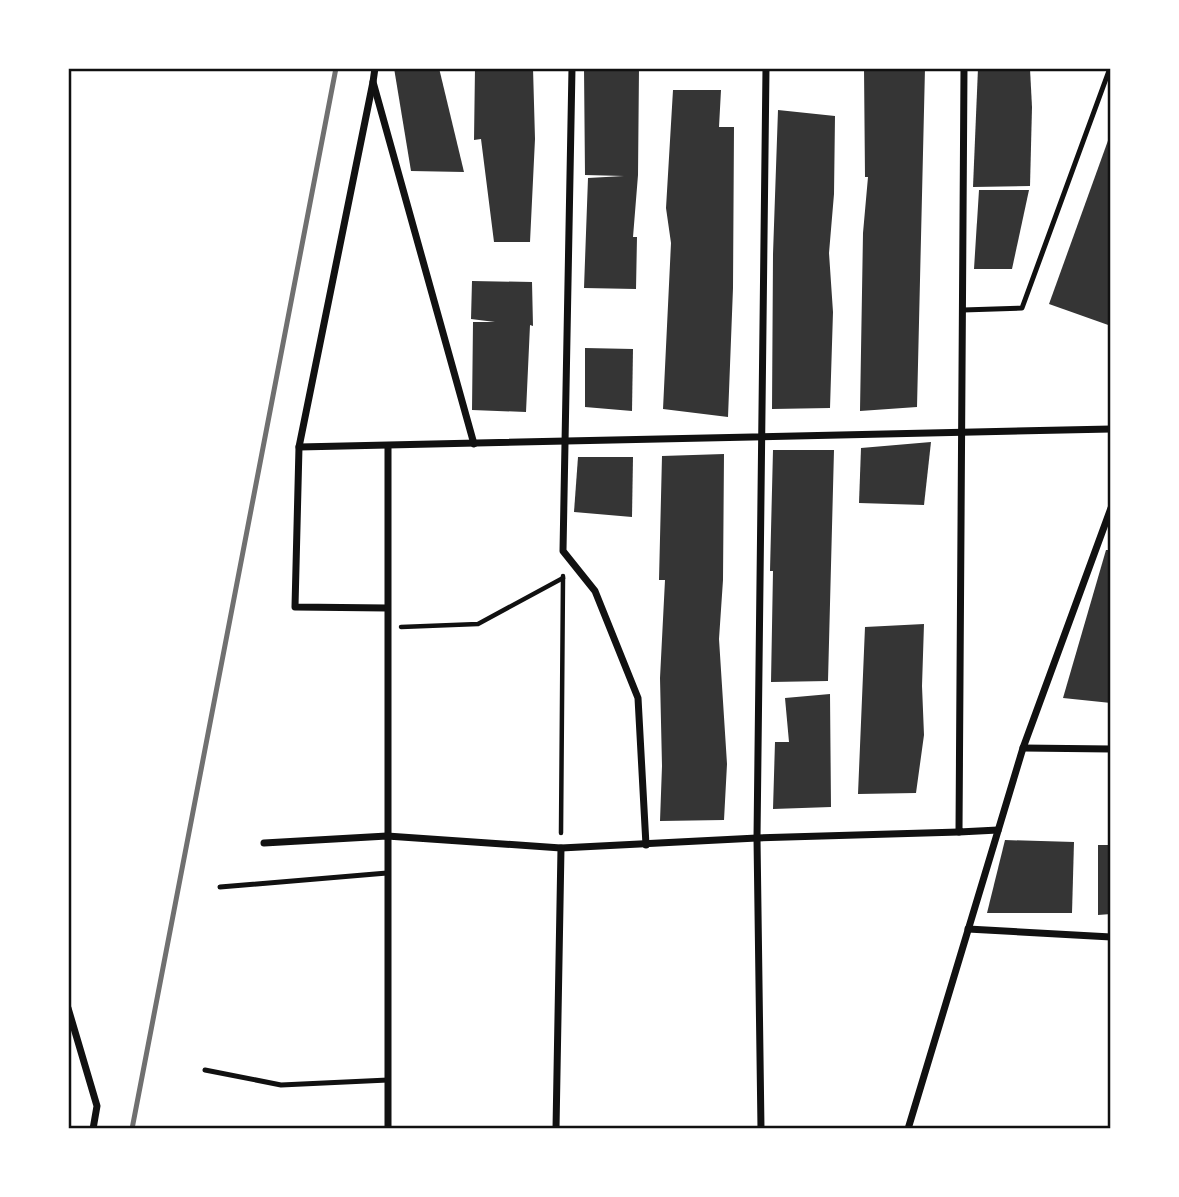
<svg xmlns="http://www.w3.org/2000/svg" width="1179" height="1197" viewBox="0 0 1179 1197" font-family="'DM Sans',sans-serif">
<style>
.building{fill:#353535}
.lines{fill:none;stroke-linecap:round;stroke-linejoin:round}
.path{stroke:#111;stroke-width:4.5}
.service{stroke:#111;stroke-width:5}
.minor{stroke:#111;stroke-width:7}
.rail{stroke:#707070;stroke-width:5}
.neatline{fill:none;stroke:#111;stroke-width:2.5}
</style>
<rect width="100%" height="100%" fill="#fff"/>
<g class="building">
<polygon points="394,68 439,68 464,172 411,171"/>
<polygon points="475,68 533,68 535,139 530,242 494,242 481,139 474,140"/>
<polygon points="584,68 639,68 638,175 633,237 637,237 636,289 584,288 588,178 624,176 585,175"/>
<polygon points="864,68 925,68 917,407 860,411 863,233 868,177 865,177"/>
<polygon points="978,68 1030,69 1032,107 1030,186 973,187"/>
<polygon points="673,90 721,90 719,127 734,127 733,288 728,417 663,409 671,243 666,208"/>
<polygon points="778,110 835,116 834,194 829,253 833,312 830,408 772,409 773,254"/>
<polygon points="1110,135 1111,135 1111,326 1049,304"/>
<polygon points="979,190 1029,190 1012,269 974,269"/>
<polygon points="472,281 532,282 533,326 530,325 526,412 472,410 473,322 495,322 471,319"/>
<polygon points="585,348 633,349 632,411 585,407"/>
<polygon points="931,442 924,505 859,503 861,448"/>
<polygon points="773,450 834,450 828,681 771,682 773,571 770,571"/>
<polygon points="724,454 723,580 719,639 727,764 724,820 660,821 662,766 660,678 665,580 659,580 662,456"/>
<polygon points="578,457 633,457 632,517 574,512"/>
<polygon points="1106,550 1111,550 1111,703 1063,698"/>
<polygon points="924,624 922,686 924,735 916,793 858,794 865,627"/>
<polygon points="830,694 831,807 773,809 775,742 789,742 785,698"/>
<polygon points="1005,840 1074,842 1072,913 987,913"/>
<polygon points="1098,845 1111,845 1111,914 1098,915"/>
</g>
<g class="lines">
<g class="path">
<polyline points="401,627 478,624 563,578"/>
<polyline points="561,833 563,576"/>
</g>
<g class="service">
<polyline points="963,310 1022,308 1110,68"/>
<polyline points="220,887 387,873"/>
<polyline points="205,1070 281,1085 388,1080"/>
</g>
<g class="minor">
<polyline points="375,68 373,82 474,444"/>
<polyline points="572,68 563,551 595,591 638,698 646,845"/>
<polyline points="964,68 959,832 998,830"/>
<polyline points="373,82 299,447 295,607 387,608"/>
<polyline points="388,446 388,1129"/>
<polyline points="299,447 1111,429"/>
<polyline points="1023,748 1111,749"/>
<polyline points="264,843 387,836 561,848 757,838 959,832"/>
<polyline points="968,929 1111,937"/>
<polyline points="68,1008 97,1106 93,1129"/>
<polyline points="556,1129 561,848"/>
<polyline points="761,1129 757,838 766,68"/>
<polyline points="908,1129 1023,748 1111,508"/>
</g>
<polyline class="rail" points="132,1129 336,68"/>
</g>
<rect width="1179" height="1197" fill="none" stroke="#ffffff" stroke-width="140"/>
<rect x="70" y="70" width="1039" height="1057" class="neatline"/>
</svg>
